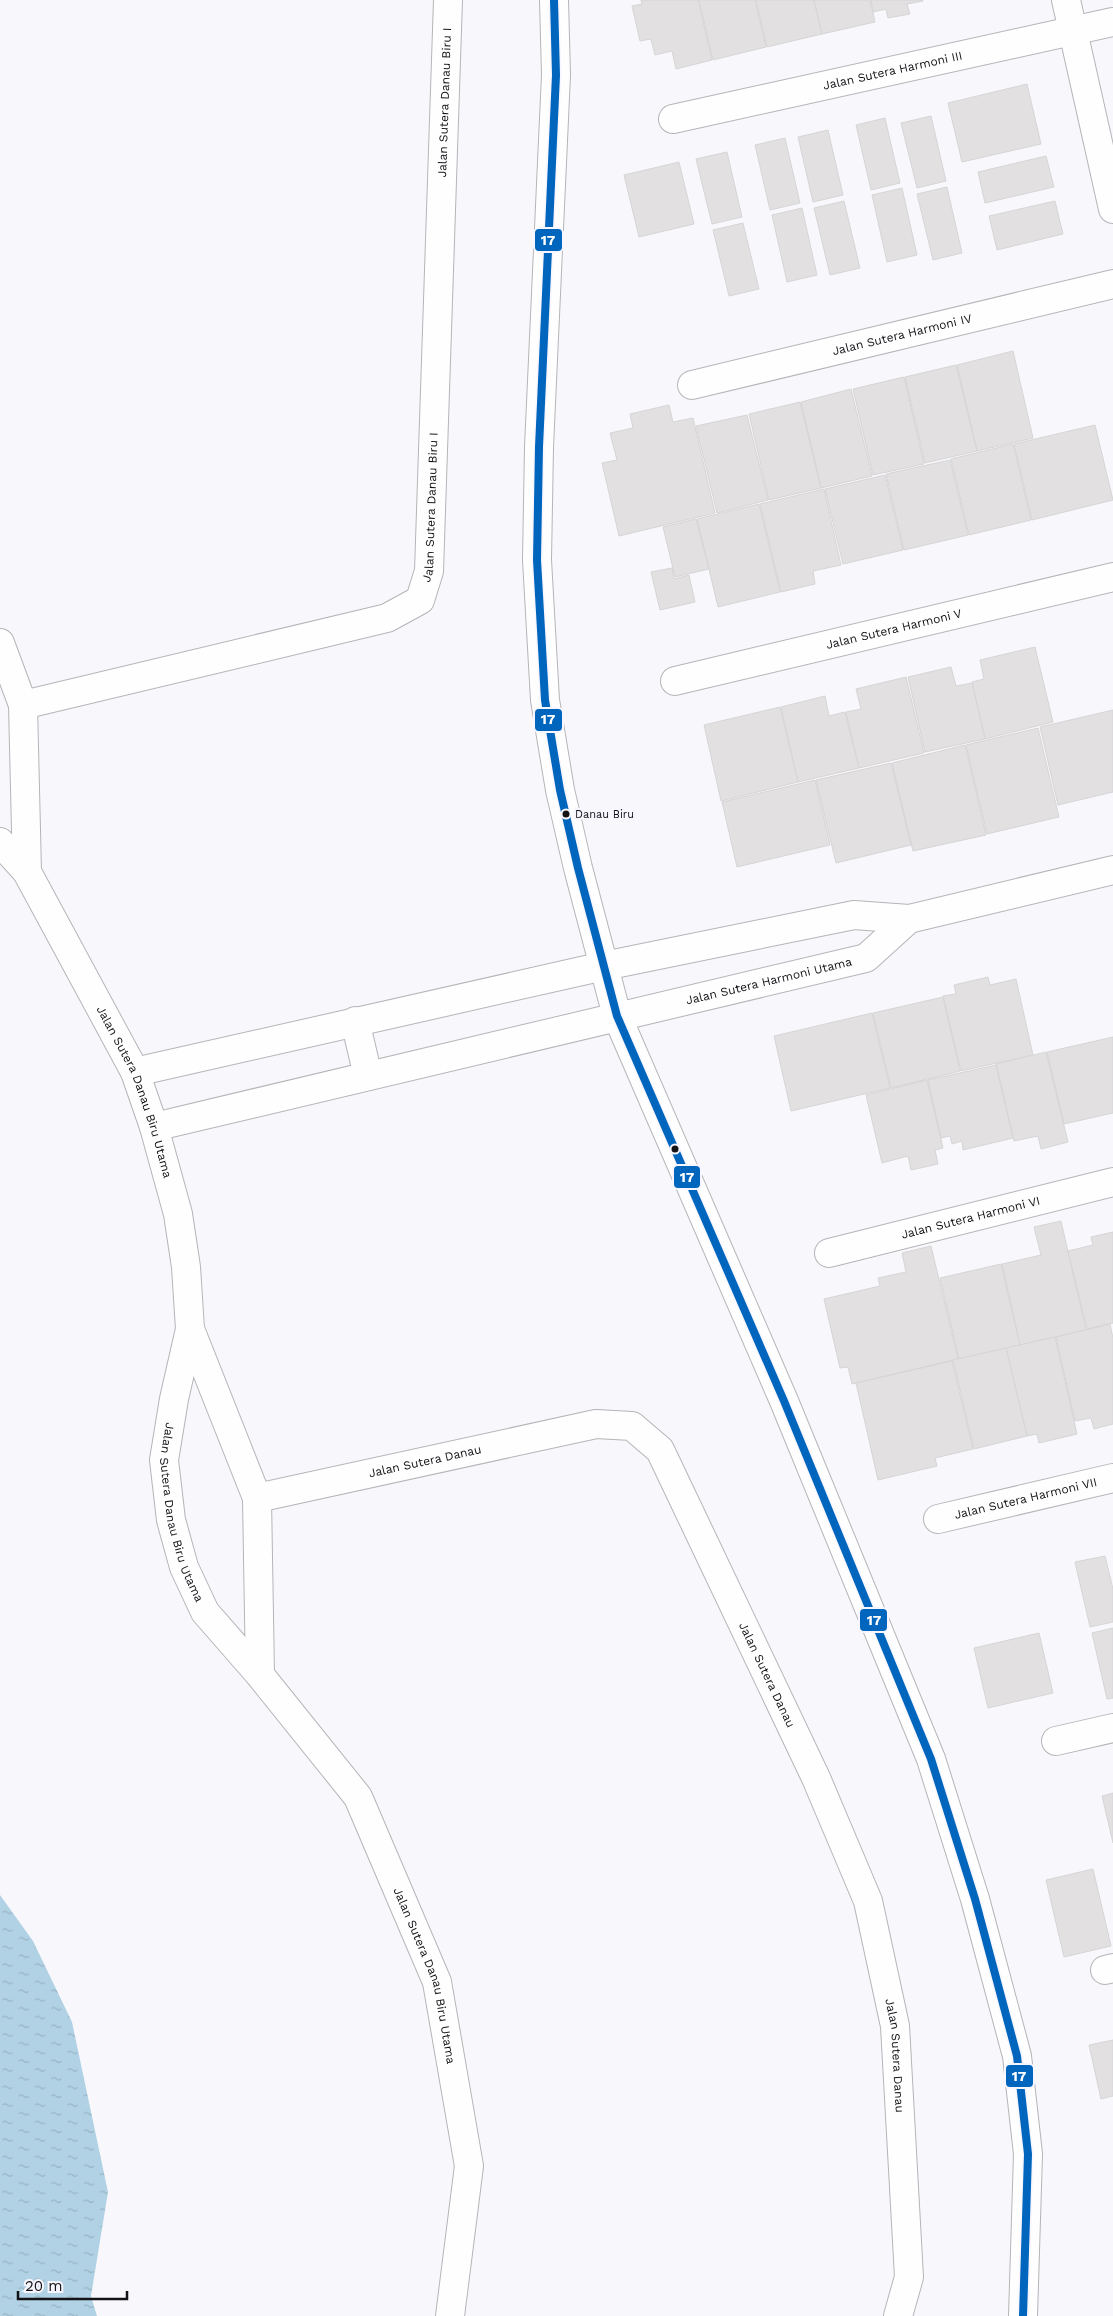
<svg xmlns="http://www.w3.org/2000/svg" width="1113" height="2316" viewBox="0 0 1113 2316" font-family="'Work Sans',sans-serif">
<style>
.water{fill:url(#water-ripples)}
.building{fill:#e2e0e1;stroke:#d6d5d6}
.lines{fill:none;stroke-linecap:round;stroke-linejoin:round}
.minor-casing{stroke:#b5b5b8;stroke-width:30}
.minor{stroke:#fefeff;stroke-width:28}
.bus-1-casing{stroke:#f7f6fe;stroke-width:11}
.bus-1{stroke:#0065bd;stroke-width:8}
.bus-dot{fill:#131316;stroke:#f7f6fe;stroke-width:2}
.labels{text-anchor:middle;stroke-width:4.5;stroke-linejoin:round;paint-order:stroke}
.bus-label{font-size:11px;fill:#131316;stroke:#f7f6fe;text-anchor:start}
.street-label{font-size:12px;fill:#131316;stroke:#f7f6fe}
.line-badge{stroke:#f7f6fe;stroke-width:2}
.badge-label{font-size:14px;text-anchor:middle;font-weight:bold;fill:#fff}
</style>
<defs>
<pattern id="water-ripples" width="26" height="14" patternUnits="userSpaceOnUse" patternTransform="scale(1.25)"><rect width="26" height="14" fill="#b1d2e4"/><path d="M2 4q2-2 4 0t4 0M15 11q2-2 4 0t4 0" fill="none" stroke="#97b3c3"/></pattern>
</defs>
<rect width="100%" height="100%" fill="#f8f8fc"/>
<polygon class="water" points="0,1895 33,1941 72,2022 108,2192 91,2296 97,2316 0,2316"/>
<g class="building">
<polygon points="641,0 698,0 712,60 676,69 672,51 655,55 651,39 640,41 632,6 642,4"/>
<polygon points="699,0 755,0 766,47 713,60"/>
<polygon points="756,0 814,0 822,34 767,47"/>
<polygon points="814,0 870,0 875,22 822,34"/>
<polygon points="871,0 923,0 923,1 907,4 910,14 888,18 886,9 873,12"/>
<polygon points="1027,84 1041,144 962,162 948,103"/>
<polygon points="931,116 946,181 917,188 901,123"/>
<polygon points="885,118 900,183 871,190 856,125"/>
<polygon points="828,130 843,195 813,202 798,137"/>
<polygon points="785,138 800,203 770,210 755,145"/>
<polygon points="727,152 742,217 712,224 696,159"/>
<polygon points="1046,156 1054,187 985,203 978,172"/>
<polygon points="679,162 694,224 639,237 624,175"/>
<polygon points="947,187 962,253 933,260 917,194"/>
<polygon points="902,188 917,255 887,262 872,195"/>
<polygon points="844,201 860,268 830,275 814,208"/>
<polygon points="1055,201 1063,234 997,250 989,216"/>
<polygon points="802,208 817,275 787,282 772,215"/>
<polygon points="743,223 759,289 729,296 713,230"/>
<polygon points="1013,351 1033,438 977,451 957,365"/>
<polygon points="956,365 977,451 925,463 905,377"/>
<polygon points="904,377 924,464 873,475 853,389"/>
<polygon points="851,389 872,476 821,488 801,402"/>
<polygon points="800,402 821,488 769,500 749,414"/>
<polygon points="669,405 673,422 693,418 715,513 619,536 602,463 617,460 610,433 633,428 630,414"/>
<polygon points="747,415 768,500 717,513 696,426"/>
<polygon points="1095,425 1113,500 1032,520 1014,444"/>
<polygon points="1013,444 1031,520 969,535 951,459"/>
<polygon points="950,460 968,535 904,550 886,474"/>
<polygon points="885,475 903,550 843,564 825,489"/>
<polygon points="824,489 841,565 813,571 815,584 781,592 760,504"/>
<polygon points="759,504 780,592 718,607 697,519"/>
<polygon points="696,519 709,569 675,577 663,527"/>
<polygon points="672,568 674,579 689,575 695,602 660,610 651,572"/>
<polygon points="1035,647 1053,722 985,739 972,682 984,679 980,660"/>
<polygon points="951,667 956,686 972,683 985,739 925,752 908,677"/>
<polygon points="906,677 924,753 859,768 846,712 861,709 856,689"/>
<polygon points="825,696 829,716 845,712 859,768 798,782 781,707"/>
<polygon points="780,707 798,782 721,801 704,725"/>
<polygon points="1113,710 1113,792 1058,805 1040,727"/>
<polygon points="1038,728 1059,817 987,834 966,745"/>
<polygon points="965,745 986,835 913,851 892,763"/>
<polygon points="891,763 911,845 836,863 816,780"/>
<polygon points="815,780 830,845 737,867 722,802"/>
<polygon points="988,977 990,985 1016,979 1033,1055 961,1071 943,996 956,994 954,985"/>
<polygon points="943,997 960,1071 891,1088 873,1013"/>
<polygon points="872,1013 890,1088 791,1111 774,1036"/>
<polygon points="1113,1037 1113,1113 1064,1124 1047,1052"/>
<polygon points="1046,1052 1068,1142 1041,1149 1038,1136 1014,1141 996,1064"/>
<polygon points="996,1065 1013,1138 963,1150 962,1141 952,1144 950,1136 941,1138 928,1080"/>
<polygon points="927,1080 943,1148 935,1150 938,1164 911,1170 908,1156 882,1163 866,1095"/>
<polygon points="1061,1221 1086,1330 1020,1345 1002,1264 1041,1255 1034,1227"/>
<polygon points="1113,1232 1113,1323 1087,1329 1068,1251 1093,1245 1091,1237"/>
<polygon points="931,1246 958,1359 852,1384 848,1367 840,1368 824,1299 880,1286 878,1278 906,1272 902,1253"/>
<polygon points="1001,1264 1020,1345 959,1359 940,1278"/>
<polygon points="1110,1324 1113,1338 1113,1424 1094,1429 1091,1418 1075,1421 1056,1337"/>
<polygon points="1055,1337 1077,1434 1039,1443 1037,1434 1027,1436 1006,1348"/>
<polygon points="1006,1348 1027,1436 974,1449 953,1360"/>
<polygon points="952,1361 973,1449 935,1458 937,1466 878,1480 856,1383"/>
<polygon points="1105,1556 1113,1589 1113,1622 1090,1627 1075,1562"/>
<polygon points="1113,1628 1113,1698 1107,1699 1092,1633"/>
<polygon points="1039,1633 1053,1693 988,1708 974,1648"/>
<polygon points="1113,1793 1113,1843 1102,1796"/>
<polygon points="1093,1869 1111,1946 1064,1957 1046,1880"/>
<polygon points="1113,2040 1113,2096 1101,2099 1089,2045"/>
</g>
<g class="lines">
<g class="minor-casing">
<g id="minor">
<polyline points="554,0 556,75 539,447 537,560 545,700 560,790 578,868 617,1016 784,1401 931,1759 975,1899 1017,2056 1028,2154 1023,2316"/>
<polyline points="1066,0 1113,209"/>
<path id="s1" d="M673,119L1113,22"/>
<path id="s2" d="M692,385L1113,284"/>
<polyline points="0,643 23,705 27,872"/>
<path id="s3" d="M675,681L1113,577"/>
<path id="s4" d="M23,705L387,618L420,600L429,571L448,0"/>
<path id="s5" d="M0,842L27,872L135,1072L154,1127L178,1214L186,1267L190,1329L174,1399L164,1460L171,1520L184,1567L205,1612L260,1675L358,1797L437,1982L469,2166L450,2316"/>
<polyline points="355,1021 368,1076"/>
<polyline points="135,1072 604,966 854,915 909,919 1113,870"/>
<path id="s6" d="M154,1127L866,958L909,919"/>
<path id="s7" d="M829,1253L1113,1182"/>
<polyline points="190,1329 257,1498 260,1675"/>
<path id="s8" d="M257,1498L596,1424L632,1426L660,1450L816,1778L868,1901L895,2026L909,2277L898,2316"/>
<path id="s9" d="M938,1519L1113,1478"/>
<polyline points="1056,1741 1113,1728"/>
<polyline points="1105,1970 1113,1968"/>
</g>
</g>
<use href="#minor" class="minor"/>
<g class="bus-1-casing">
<polyline id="bus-1" points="554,0 556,75 539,447 537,560 545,700 560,790 578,868 617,1016 784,1401 931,1759 975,1899 1017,2056 1028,2154 1023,2316"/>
</g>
<use href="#bus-1" class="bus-1"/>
</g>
<g class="bus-dot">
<circle cx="566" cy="814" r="4.5"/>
<circle cx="675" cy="1149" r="4.5"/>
</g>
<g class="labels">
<g class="bus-label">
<text x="575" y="818">Danau Biru</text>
</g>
<g class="street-label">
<text dy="4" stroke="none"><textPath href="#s1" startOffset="225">Jalan Sutera Harmoni III</textPath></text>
<text dy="4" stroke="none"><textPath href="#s4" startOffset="911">Jalan Sutera Danau Biru I</textPath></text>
<text dy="4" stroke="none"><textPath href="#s2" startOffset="216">Jalan Sutera Harmoni IV</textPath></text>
<text dy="4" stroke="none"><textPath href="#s4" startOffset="506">Jalan Sutera Danau Biru I</textPath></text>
<text dy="4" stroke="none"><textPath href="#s3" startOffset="225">Jalan Sutera Harmoni V</textPath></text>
<text dy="4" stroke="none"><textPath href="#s6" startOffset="632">Jalan Sutera Harmoni Utama</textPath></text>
<text dy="4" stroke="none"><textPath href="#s5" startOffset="286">Jalan Sutera Danau Biru Utama</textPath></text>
<text dy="4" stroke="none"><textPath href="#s7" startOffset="146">Jalan Sutera Harmoni VI</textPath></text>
<text dy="4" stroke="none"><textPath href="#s8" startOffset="172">Jalan Sutera Danau</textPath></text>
<text dy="4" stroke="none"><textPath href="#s9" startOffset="90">Jalan Sutera Harmoni VII</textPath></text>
<text dy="4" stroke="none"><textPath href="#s5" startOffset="720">Jalan Sutera Danau Biru Utama</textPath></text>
<text dy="4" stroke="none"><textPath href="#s8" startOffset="669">Jalan Sutera Danau</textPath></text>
<text dy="4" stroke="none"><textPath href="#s5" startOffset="1256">Jalan Sutera Danau Biru Utama</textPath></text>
<text dy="4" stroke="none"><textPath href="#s8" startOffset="1074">Jalan Sutera Danau</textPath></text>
</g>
</g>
<g class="line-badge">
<rect x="534" y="228" width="29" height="24" rx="5" fill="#0065bd"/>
<rect x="534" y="708" width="29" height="24" rx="5" fill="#0065bd"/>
<rect x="673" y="1165" width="28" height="24" rx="5" fill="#0065bd"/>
<rect x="859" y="1608" width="29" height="24" rx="5" fill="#0065bd"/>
<rect x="1005" y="2064" width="29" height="24" rx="5" fill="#0065bd"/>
</g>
<g class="badge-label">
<text x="548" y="245">17</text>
<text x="548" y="724">17</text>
<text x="687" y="1182">17</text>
<text x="874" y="1625">17</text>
<text x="1019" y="2081">17</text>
</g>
<path d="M18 2291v8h109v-8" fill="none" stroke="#131316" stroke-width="2.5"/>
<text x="25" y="2291" font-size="15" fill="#131316" stroke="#f7f6fe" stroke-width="4" paint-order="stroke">20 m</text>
</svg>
